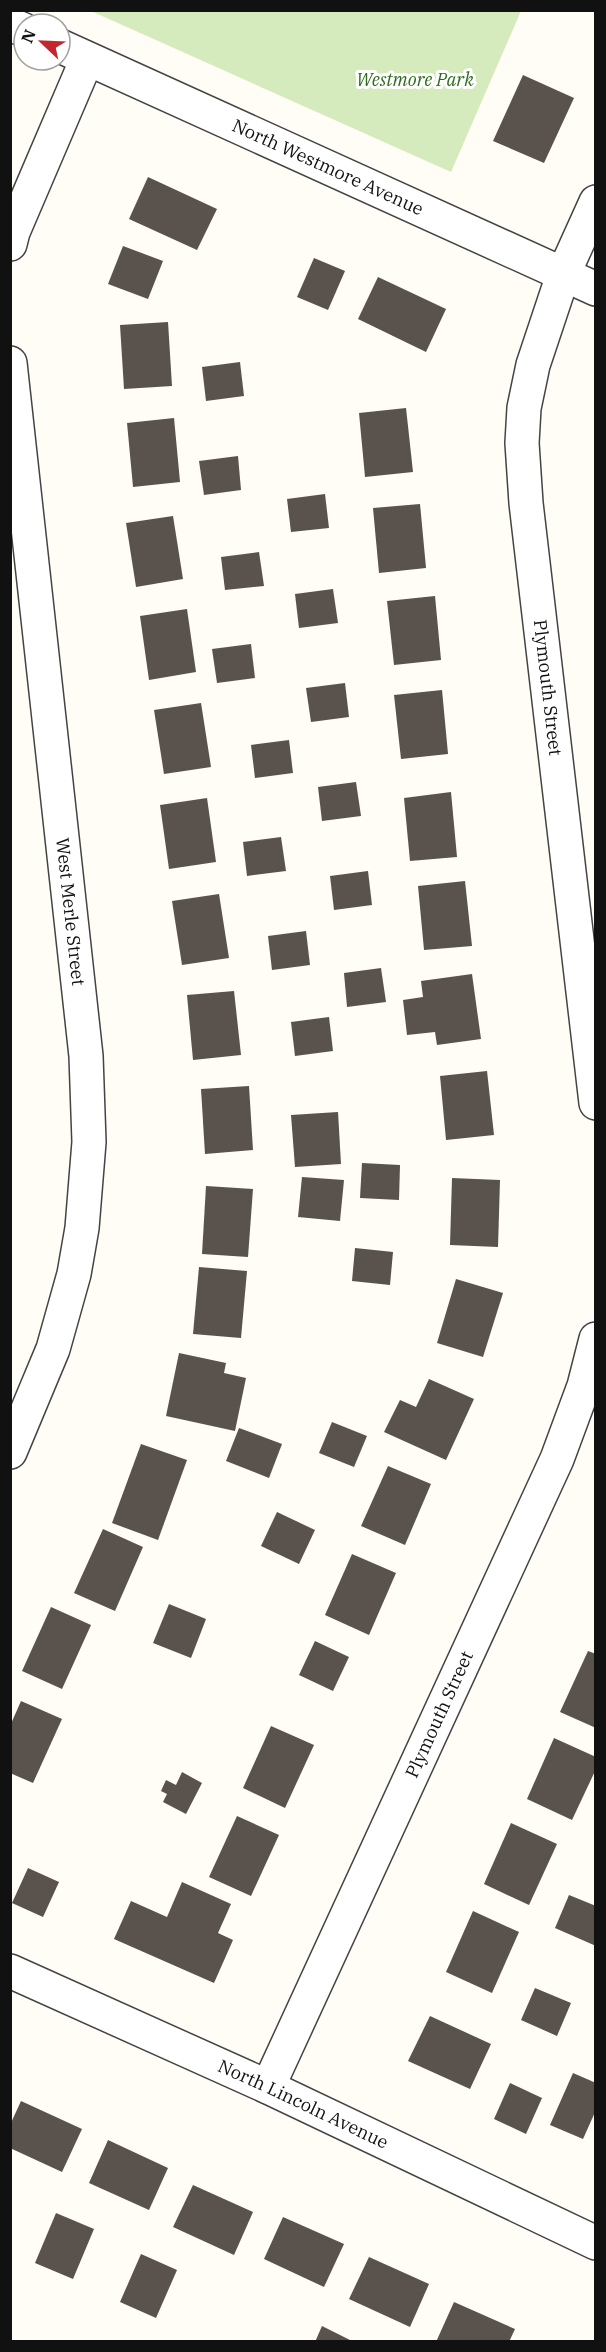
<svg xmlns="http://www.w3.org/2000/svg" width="606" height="2352" viewBox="0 0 606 2352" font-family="'IBM Plex Serif',serif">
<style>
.green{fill:#d5ebbd}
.building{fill:#5a524d}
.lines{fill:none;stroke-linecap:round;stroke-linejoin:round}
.minor-casing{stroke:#444;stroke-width:36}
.minor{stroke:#fff;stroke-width:33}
.labels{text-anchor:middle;stroke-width:6;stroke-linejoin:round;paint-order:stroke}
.park-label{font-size:18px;font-style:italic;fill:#2f6b1f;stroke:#fff}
.street-label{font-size:18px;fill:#111;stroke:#fff}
</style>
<rect width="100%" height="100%" fill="#fffdf5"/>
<polygon class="green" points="91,11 521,11 451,172"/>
<g class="building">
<polygon points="523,75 574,98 544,163 493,141"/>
<polygon points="148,177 217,209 197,250 129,219"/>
<polygon points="123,246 163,261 148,299 108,284"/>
<polygon points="314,258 345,271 328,310 297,297"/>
<polygon points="378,277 446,309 426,352 358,319"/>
<polygon points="168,322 172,386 124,389 120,325"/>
<polygon points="240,362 244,396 206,401 202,367"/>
<polygon points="406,408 413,472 365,477 359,413"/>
<polygon points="174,418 180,482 133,487 127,423"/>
<polygon points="238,456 241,490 204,495 199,461"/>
<polygon points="325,494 329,528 291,532 287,499"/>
<polygon points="420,504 426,568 379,573 373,508"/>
<polygon points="173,516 183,579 136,587 126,523"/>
<polygon points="259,552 264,586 225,590 221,557"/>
<polygon points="333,589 338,623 299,628 295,594"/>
<polygon points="435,596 441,660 394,665 387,601"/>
<polygon points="187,609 196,672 149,680 140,616"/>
<polygon points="251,644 255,678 217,683 212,649"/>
<polygon points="345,683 349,717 311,722 306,688"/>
<polygon points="442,690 448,754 401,759 394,695"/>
<polygon points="201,703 211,767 164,774 154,710"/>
<polygon points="289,740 293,773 255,778 251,745"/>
<polygon points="356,782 361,816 322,821 318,787"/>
<polygon points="451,792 457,857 410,861 404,798"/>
<polygon points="207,798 216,862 169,869 160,805"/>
<polygon points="281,837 286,871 247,876 243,842"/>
<polygon points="368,871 372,905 334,910 330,876"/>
<polygon points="465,881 472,946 424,950 418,886"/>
<polygon points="219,894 229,958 182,965 172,901"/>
<polygon points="306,931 310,965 272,970 268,936"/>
<polygon points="381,968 386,1002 347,1007 344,973"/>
<polygon points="472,974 481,1039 437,1045 435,1032 407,1035 403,1000 423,997 421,981"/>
<polygon points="234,991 241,1055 193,1060 187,995"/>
<polygon points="329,1017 333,1051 295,1056 291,1022"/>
<polygon points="487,1071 494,1135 446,1140 440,1076"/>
<polygon points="249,1086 253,1150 205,1154 201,1089"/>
<polygon points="338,1112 341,1164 295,1167 291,1115"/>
<polygon points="362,1163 400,1165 399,1200 360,1198"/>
<polygon points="302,1177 344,1180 340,1221 298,1217"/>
<polygon points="452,1178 500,1180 498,1247 450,1245"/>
<polygon points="206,1186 253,1189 248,1257 202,1254"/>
<polygon points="355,1248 393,1252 390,1285 352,1281"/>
<polygon points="199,1267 247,1271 241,1338 193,1334"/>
<polygon points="456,1279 503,1293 483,1357 437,1343"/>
<polygon points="179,1353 226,1363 224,1373 246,1378 235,1431 166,1416"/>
<polygon points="429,1379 474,1399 446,1460 384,1432 400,1400 416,1407"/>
<polygon points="332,1422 367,1436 354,1467 319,1453"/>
<polygon points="239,1428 282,1444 269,1478 226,1461"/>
<polygon points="141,1444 187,1460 158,1540 112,1523"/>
<polygon points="388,1466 431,1484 405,1545 361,1526"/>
<polygon points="277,1512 315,1530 299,1564 261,1546"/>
<polygon points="103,1529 143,1547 115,1611 74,1593"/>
<polygon points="352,1554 396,1573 369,1635 325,1615"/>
<polygon points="169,1604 206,1619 191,1658 153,1643"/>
<polygon points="51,1607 91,1625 62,1689 22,1671"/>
<polygon points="315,1641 349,1657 333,1691 299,1675"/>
<polygon points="588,1651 596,1654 596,1728 560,1712"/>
<polygon points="21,1701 62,1719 33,1783 10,1773 10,1726"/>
<polygon points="271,1726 314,1745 285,1808 243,1788"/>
<polygon points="554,1738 596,1757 596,1769 572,1820 527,1799"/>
<polygon points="182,1772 202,1783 186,1814 163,1802 167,1794 161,1791 166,1780 176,1785"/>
<polygon points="237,1816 279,1835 251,1896 209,1877"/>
<polygon points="511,1823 557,1844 529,1905 484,1884"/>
<polygon points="28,1868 59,1882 43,1917 12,1903"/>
<polygon points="182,1882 231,1904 218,1933 233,1940 214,1983 114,1939 131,1901 167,1917"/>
<polygon points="569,1895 596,1906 596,1946 555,1928"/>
<polygon points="473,1911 519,1932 492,1993 446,1972"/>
<polygon points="535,1988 571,2003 557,2036 521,2020"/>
<polygon points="430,2016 491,2044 470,2089 408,2061"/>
<polygon points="573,2073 596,2083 596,2110 583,2139 550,2125"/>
<polygon points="510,2083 542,2098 526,2134 494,2119"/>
<polygon points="21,2101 82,2129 62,2172 10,2148 10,2125"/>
<polygon points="108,2140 168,2168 149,2210 89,2183"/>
<polygon points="193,2185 253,2212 234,2255 173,2227"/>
<polygon points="56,2213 94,2229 73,2279 35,2263"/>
<polygon points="283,2217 344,2244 324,2287 264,2259"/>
<polygon points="141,2254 177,2270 156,2318 120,2302"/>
<polygon points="369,2257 429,2284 410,2327 349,2299"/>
<polygon points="454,2302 515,2329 509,2342 436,2342"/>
<polygon points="322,2326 354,2342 315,2342"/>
</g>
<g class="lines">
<g class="minor-casing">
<g id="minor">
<polyline points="10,24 24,30"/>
<path id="s1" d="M60,46L596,289"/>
<path id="s2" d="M596,202L563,275L533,365L524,408L522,443L526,503L596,1103"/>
<polyline points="10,244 13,232 87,59"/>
<path id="s3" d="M10,363L86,1056L89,1142L82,1228L74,1274L53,1349L10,1452"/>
<path id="s4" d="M10,1971L268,2087L596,2243"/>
<path id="s5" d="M268,2087L557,1459L584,1386L596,1339"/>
</g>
</g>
<use href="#minor" class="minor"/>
</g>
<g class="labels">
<g class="park-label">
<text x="415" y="86">Westmore Park</text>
</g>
<g class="street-label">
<text dy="6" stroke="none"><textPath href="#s1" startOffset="294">North Westmore Avenue</textPath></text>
<text dy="6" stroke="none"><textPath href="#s2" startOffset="500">Plymouth Street</textPath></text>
<text dy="6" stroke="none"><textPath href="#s3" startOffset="552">West Merle Street</textPath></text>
<text dy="6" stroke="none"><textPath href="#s5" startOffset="410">Plymouth Street</textPath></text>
<text dy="6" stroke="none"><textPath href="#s4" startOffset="322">North Lincoln Avenue</textPath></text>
</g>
</g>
<rect width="606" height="2352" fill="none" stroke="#111111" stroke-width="24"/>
<g transform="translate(42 42) rotate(293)"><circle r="28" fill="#ffffff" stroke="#a0a0a0" stroke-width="1.5"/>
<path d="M0-4.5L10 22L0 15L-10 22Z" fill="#c4262e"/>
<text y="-9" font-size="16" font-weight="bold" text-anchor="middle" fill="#111111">N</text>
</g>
</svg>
